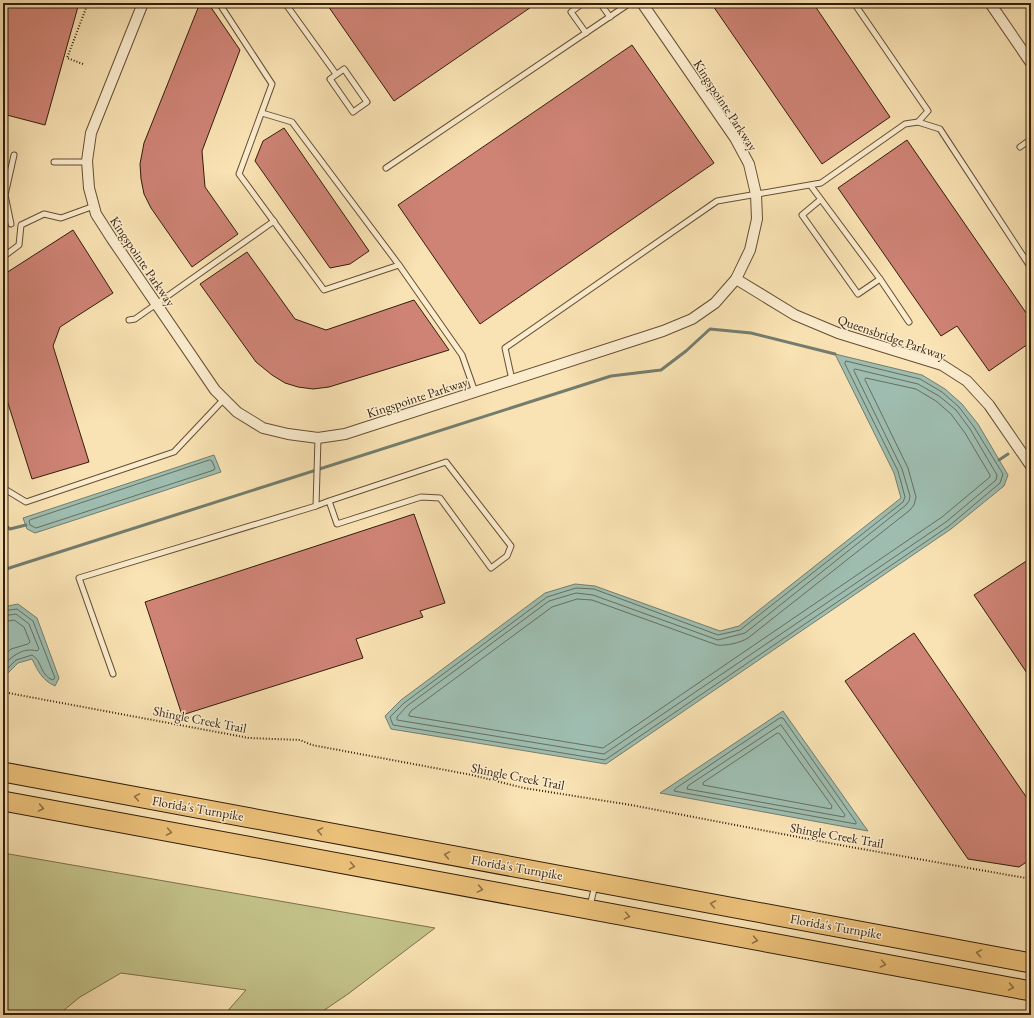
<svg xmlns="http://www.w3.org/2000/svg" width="1034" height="1018" viewBox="0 0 1034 1018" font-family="'EB Garamond',serif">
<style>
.green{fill:#c3c289;stroke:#7b704a}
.water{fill:#9ebdb0;stroke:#737d6e}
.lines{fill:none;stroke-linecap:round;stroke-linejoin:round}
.shore{stroke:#686e5d;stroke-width:1}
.stream{stroke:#737d6e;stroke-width:3}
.building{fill:#ce8375;stroke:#331e0a}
.lane-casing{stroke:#644f34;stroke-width:7}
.street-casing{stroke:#644f34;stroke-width:12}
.highway-casing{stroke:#331e0a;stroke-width:21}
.path{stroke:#331e0a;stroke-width:2;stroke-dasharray:1 2;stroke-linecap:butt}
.lane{stroke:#fbecce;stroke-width:5}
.street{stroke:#fbecce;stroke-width:10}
.highway{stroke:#ecc17a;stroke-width:19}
.oneway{stroke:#907042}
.labels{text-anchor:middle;stroke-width:3;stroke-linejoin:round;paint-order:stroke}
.street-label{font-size:13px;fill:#331e0a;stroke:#fbecce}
</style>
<rect width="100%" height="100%" fill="#f9e2b3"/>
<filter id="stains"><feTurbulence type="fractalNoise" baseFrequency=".005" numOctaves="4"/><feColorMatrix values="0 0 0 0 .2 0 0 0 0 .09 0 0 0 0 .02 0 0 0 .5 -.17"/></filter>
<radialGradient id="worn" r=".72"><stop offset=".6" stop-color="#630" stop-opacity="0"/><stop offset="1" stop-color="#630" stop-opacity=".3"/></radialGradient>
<polygon class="green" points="3,853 435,928 348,994 317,1015 224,1015 246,990 121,973 80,997 58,1015 3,1015"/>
<g class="water">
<polygon points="835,354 922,375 945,389 962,404 978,424 1008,475 1004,486 951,529 606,764 391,729 385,716 401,700 545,593 575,584 595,586 720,631 739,626 901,498 894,473"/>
<polygon points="214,455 221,472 35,533 27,529 23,518"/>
<path d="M18,604L37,618L59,678L55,686C42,680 38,671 32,659L18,663L3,678V607Z"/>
<polygon points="783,711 868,831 660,793"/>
</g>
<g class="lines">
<g class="shore">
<polygon points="846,361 920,379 942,392 959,407 974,427 1003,474 1000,483 949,526 605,760 393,725 390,717 404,703 547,597 576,588 594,589 718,635 740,630 903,502 905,497 898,471 845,364"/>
<polygon points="855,369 918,384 939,396 956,410 970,429 997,475 996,480 946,522 604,754 397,720 397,717 407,706 549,601 576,593 593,595 718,640 745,633 906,505 909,501 910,496 902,469 854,371"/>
<path d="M866,378L916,389L936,401L951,414L965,433L990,475V477L942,517L603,748L409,716V714L411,711L552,607L577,599L592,600L717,645C726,646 740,643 748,638L910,510L914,505L916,497L908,468L865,380Z"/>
<polygon points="210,460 212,461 215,468 214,470 36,528 30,525 29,521 30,520"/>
<path d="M3,611L17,609L33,621L55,678L53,680C40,676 42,660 32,655L16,660L3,673"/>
<path d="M3,616L16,614L29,624L39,649L37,651C23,647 12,656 3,666"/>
<polyline points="3,622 14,620 24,627 30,642 28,644 11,649 3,657"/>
<polygon points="780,718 783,718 856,822 856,824 674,791 675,789"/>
<polygon points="781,725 845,815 844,817 687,789 688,786"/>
<polygon points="778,733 780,734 832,806 831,809 703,785 703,783"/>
</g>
<g class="stream">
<polyline points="1030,441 1031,440"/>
<polyline points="999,460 1008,454"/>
<polyline points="3,524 10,529 26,525"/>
<polyline points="3,570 611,376 661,370 686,351 710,329 751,333 835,354"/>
</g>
</g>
<g class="building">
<polygon points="3,3 79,3 45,125 3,114"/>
<polygon points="200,3 208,3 240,50 202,151 205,187 238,234 192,267 151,208 144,194 141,179 140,164 144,143"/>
<polygon points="326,3 537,3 394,101"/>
<polygon points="711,3 813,3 890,117 822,164"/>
<polygon points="632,45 714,163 480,324 398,205"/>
<polygon points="284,128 369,251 350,264 330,268 255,161 263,141"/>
<polygon points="907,140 1031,320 1031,342 989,371 957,326 941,336 838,188"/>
<polygon points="73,230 113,293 60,327 53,346 89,462 32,479 6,397 3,398 3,275"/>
<polygon points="247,252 295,319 326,330 414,300 449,350 329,387 313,389 298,387 285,383 272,375 256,362 200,284"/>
<polygon points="414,514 445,603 420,611 423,617 356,639 363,658 182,715 145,602"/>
<polygon points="1031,558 1031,679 974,595"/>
<polygon points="914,633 1031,804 1031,859 1019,867 968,859 845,681"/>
</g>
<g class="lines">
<g class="lane-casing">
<g id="lane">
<polyline points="219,3 272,84 239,174 324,290 399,265 462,355 475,392"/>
<polyline points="285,3 336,74"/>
<polyline points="583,3 571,12 586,33"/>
<polyline points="600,3 610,17"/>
<polyline points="854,3 928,111 918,122"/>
<polygon points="344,69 367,102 353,112 330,79"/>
<polyline points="262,113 292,122 399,265"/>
<polyline points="1020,147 1031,139"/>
<polyline points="54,162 87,162"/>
<polyline points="386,168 630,3"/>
<polyline points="811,186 880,279 909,322"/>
<polyline points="820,200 802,215 858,294 880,279"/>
<polyline points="11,224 5,195 14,155"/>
<polyline points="3,257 19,245 21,225 44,214 61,218 94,206"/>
<polyline points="129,320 135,319 274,221"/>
<polyline points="512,380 505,348 717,201 821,183 905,124 918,122 940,129 1031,268"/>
<polyline points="3,488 26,502 174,452 224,399"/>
<polyline points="316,506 329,501 446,462 511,546 507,556 491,568 440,498 421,497 337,524 329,501"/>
<polyline points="113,674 79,578 316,506 318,438"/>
<polyline points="590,906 595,885"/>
</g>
</g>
<g class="street-casing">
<g id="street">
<polyline points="143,3 91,133 87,161 89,188 96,214 112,239 215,390 237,412 263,428 288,434 318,438 345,434 663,331 692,319 715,303 736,279 750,250 757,219 756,194 749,164 735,138 642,3"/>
<polyline points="990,3 1031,63"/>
<polyline points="736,279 795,315 838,333 942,365 967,381 989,405 1031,466"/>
</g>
</g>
<g class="highway-casing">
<g id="highway">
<polyline points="3,772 1031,963"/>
<polyline points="3,801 1031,991"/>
</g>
</g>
<g class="path">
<polyline points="83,64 67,58 88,3"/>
<polyline points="3,692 249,738 300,740 312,745 472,775 524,788 631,805 845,846 1031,879"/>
</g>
<use href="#lane" class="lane"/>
<use href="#street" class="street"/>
<use href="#highway" class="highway"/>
</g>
<defs><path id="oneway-chevron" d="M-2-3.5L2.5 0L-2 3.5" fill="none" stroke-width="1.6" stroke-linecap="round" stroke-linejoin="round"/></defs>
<g class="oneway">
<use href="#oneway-chevron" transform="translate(137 797) rotate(-170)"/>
<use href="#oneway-chevron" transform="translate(41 808) rotate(10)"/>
<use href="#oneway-chevron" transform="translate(320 831) rotate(-170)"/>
<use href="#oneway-chevron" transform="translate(169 832) rotate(10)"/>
<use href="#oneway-chevron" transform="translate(447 855) rotate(-170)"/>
<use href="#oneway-chevron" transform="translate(352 866) rotate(10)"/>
<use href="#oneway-chevron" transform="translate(480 889) rotate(10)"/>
<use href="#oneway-chevron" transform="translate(713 904) rotate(-170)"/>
<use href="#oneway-chevron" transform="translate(627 916) rotate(10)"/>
<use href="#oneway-chevron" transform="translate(755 940) rotate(10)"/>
<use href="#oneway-chevron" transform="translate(979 953) rotate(-170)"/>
<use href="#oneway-chevron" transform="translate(883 964) rotate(10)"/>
<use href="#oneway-chevron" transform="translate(1011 987) rotate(10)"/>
</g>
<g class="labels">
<g class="street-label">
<text transform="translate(726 105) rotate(57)" y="5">Kingspointe Parkway</text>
<text transform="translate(143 261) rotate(56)" y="5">Kingspointe Parkway</text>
<text transform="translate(892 337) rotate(19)" y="5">Queensbridge Parkway</text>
<text transform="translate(417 397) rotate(-18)" y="5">Kingspointe Parkway</text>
<text transform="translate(200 719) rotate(11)" y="5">Shingle Creek Trail</text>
<text transform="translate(518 776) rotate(11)" y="5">Shingle Creek Trail</text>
<text transform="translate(198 808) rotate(10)" y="5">Florida's Turnpike</text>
<text transform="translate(837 835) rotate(10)" y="5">Shingle Creek Trail</text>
<text transform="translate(517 867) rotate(10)" y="5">Florida's Turnpike</text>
<text transform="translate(836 926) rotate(10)" y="5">Florida's Turnpike</text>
</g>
</g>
<rect width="1034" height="1018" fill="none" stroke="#f9e2b3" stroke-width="16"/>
<rect x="4" y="4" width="1026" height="1010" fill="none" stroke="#331e0a" stroke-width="2"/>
<rect x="8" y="8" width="1018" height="1002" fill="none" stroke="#331e0a"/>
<rect width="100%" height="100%" filter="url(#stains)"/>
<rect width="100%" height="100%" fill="url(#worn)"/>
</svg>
